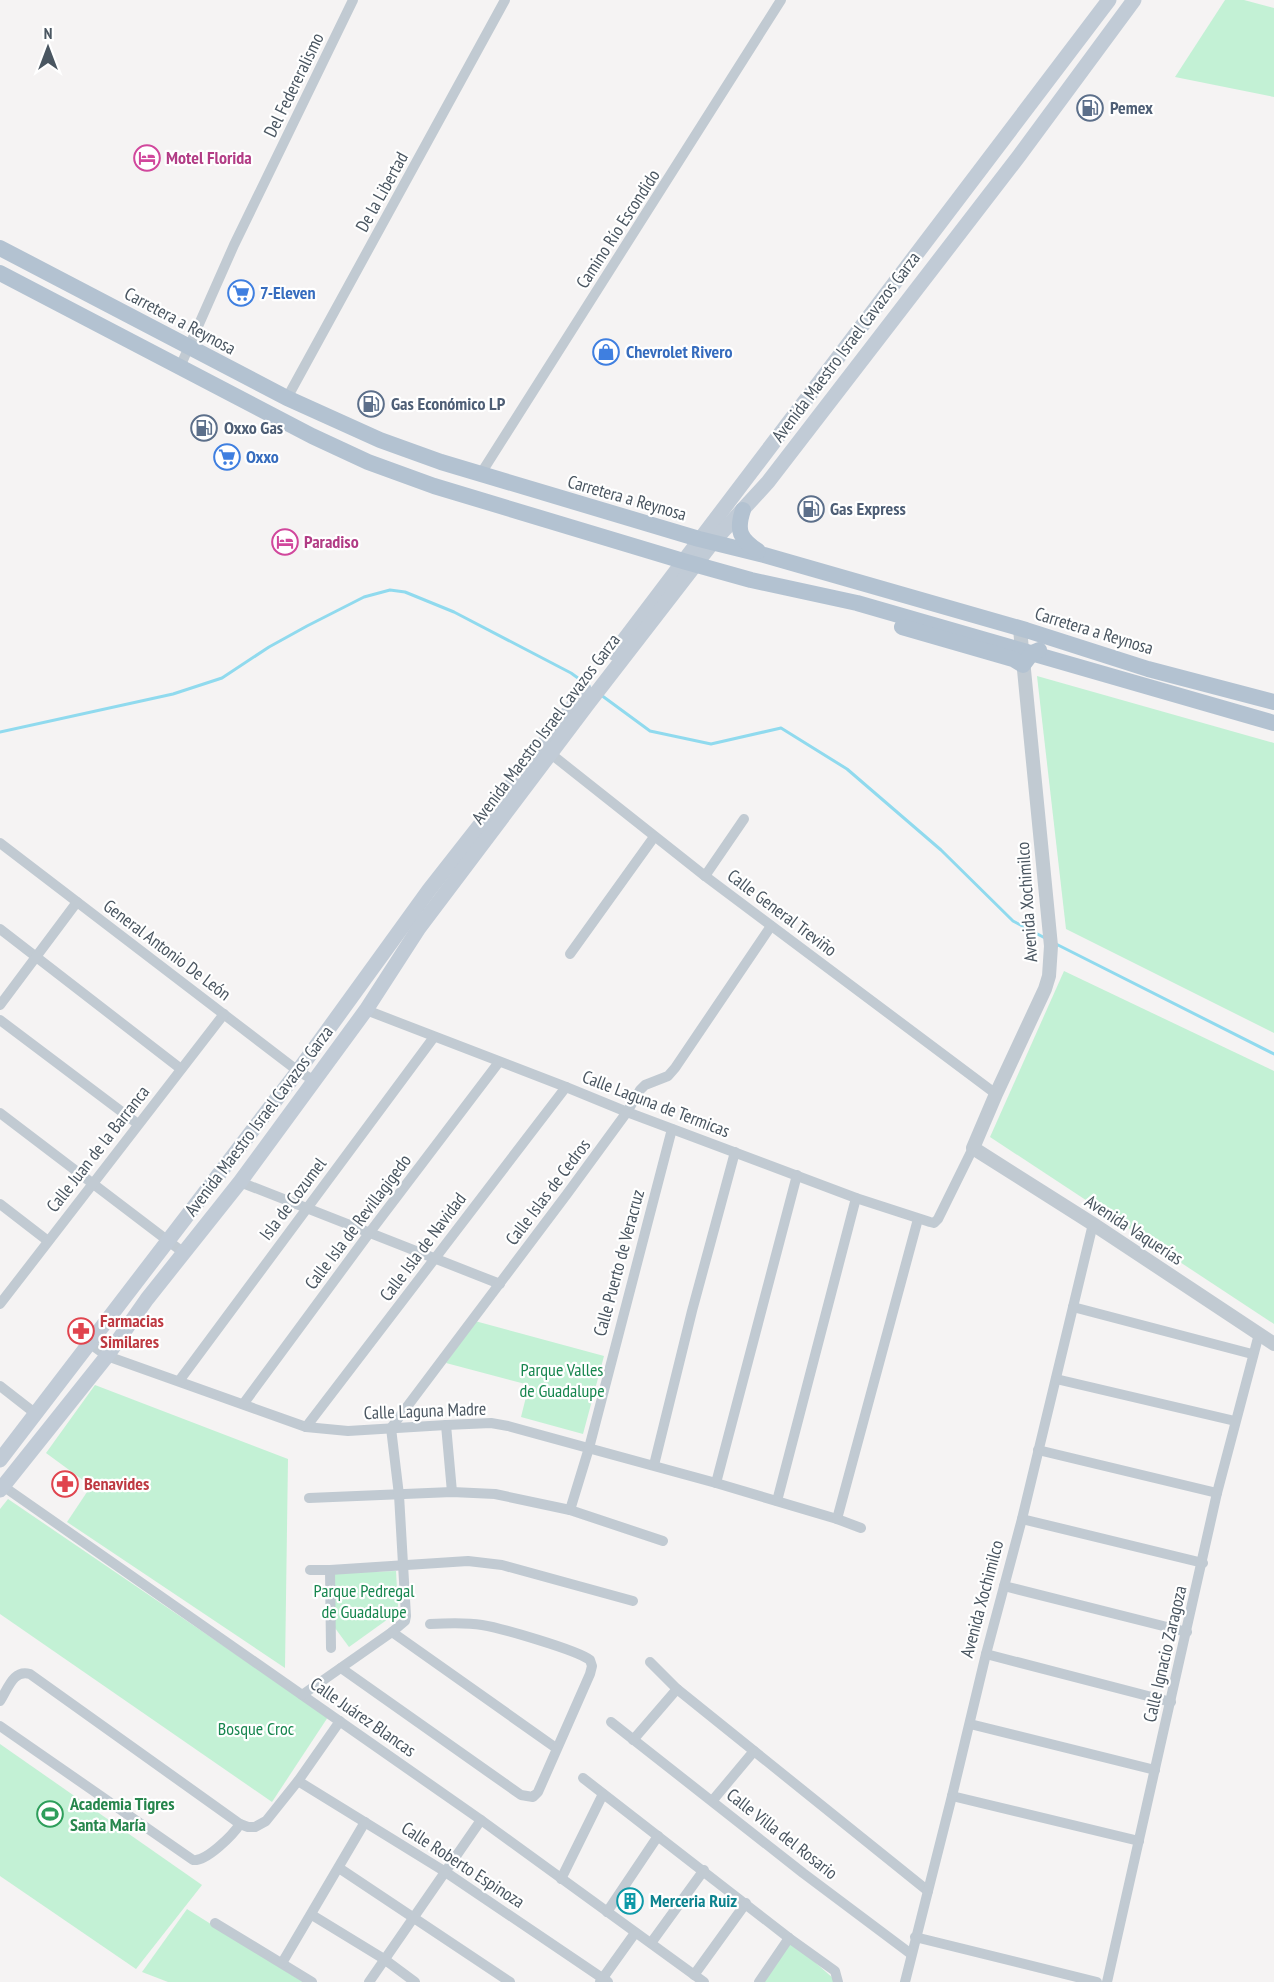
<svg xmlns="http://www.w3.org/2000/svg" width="1274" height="1982" viewBox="0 0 1274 1982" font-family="'PT Sans Narrow',sans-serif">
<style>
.green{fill:#c3f1d5}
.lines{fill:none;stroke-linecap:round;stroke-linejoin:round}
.stream{stroke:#90daee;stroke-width:3}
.minor{stroke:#c1cad2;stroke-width:10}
.tertiary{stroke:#c1cad2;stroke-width:14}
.secondary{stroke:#c1cbd6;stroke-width:15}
.primary{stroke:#b3c2d1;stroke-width:16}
.labels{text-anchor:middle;stroke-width:4.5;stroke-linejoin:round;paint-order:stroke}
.street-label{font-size:18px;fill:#4a5661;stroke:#fff}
.service-label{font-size:18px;font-weight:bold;fill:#4e5e75;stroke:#fff;text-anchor:start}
.hotel-label{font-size:18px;font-weight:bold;fill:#b23c85;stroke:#fff;text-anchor:start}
.shop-label{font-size:18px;font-weight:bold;fill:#366cbe;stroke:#fff;text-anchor:start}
.health-label{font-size:18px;font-weight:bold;fill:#be3a42;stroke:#fff;text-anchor:start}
.park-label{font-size:18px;fill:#17864f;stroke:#fff}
.leisure-label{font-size:18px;font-weight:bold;fill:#27864d;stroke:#fff;text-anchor:start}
.culture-label{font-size:18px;font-weight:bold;fill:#0d838f;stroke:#fff;text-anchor:start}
</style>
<rect width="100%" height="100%" fill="#f5f3f3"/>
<g class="green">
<polygon points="1225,0 1244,0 1274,8 1274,97 1175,77"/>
<polygon points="1037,676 1274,743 1274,1033 1066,929"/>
<polygon points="1064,971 1274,1071 1274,1324 990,1137"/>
<polygon points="475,1321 604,1356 583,1434 521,1417 529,1385 446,1363"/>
<polygon points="95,1385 288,1459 285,1668 67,1522 91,1486 46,1453"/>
<polygon points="8,1499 328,1717 272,1802 0,1614 0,1509"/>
<polygon points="396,1571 398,1606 395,1614 349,1647 335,1628 334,1573"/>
<polygon points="0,1744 202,1885 136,1969 0,1876"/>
<polygon points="187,1909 303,1982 168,1982 142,1972"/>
<polygon points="791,1941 834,1979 833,1982 764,1982"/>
</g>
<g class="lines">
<g class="stream">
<polyline points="601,695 650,731 711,744 781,728 847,769 941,850 1013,921 1045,938"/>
<polyline points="0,732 173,694 222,678 269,647 307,626 364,597 390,590 405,592 454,612 571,673 589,686"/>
<polyline points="1056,944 1274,1054"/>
</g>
<g class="minor">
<polyline points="180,367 234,245 353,0"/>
<polyline points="287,398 505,0"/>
<polyline points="480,475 781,0"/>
<polyline points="551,754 705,876 996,1094"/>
<polyline points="0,843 298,1071 315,1081"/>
<polyline points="705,876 744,819"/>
<polyline points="0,929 181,1069"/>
<polyline points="570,954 654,837"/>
<polyline points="0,1005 77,902"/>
<polyline points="366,1010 566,1087 627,1112 856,1198 930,1222 934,1223 938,1219 973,1148"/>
<polyline points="0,1020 138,1124"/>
<polyline points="0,1113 184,1253"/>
<polyline points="240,1182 500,1284"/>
<polyline points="0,1204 48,1241"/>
<polyline points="0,1304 224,1014"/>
<polyline points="1073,1307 1252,1354"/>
<polyline points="89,1343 107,1356 306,1427 348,1431 446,1425 491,1423 508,1426 716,1483 837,1519 861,1528"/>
<polyline points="1056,1379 1235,1421"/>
<polyline points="179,1381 434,1037"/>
<polyline points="0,1386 36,1414"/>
<polyline points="244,1403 370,1232 499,1062"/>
<polyline points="446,1425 452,1492"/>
<polyline points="306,1427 566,1087"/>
<polyline points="1038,1450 1217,1493"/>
<polyline points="654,1465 692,1311 735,1152"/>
<polyline points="716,1483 797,1175"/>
<polyline points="0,1484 481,1820 704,1982"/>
<polyline points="309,1498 452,1492 495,1494 570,1510 663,1541"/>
<polyline points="777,1501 856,1198"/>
<polyline points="570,1510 589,1448 672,1129"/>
<polyline points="837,1519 918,1219"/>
<polyline points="1022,1519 1203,1563"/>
<polyline points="310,1570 330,1570 468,1561 502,1565 633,1601"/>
<polyline points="330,1570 331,1648"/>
<polyline points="1004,1586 1187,1632"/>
<polyline points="392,1632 556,1748"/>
<polyline points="986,1654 1171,1702"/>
<polyline points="650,1662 677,1689 928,1891"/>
<path d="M341,1668L521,1795L533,1797L538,1792L590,1674L592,1666L590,1660C577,1650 501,1628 482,1625C465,1622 447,1623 430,1624"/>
<polyline points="302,1695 392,1632 405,1621 406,1616 399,1495 391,1428 567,1194 627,1112 640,1090 645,1085 668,1076 675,1068 771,926"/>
<path d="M0,1701C8,1689 13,1669 30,1674L240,1824L248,1827H255L266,1821L298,1781L340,1721"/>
<polyline points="611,1722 803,1873 911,1954"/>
<polyline points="970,1724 1155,1770"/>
<path d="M0,1726L193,1860C206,1862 233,1835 240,1824"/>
<polyline points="633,1740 677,1689"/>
<polyline points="583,1778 789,1938 835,1971 838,1982"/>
<polyline points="298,1781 444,1871 608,1982"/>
<polyline points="952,1796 1139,1841"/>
<polyline points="713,1800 754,1751"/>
<polyline points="339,1868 510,1982"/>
<polyline points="561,1879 603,1794"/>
<polyline points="607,1912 658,1836"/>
<polyline points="312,1915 384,1959 415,1982"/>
<polyline points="215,1923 312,1982"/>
<polyline points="915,1937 1097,1982"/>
<polyline points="651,1943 704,1870"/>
<polyline points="282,1963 365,1822"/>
<polyline points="694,1975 746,1903"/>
<polyline points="369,1982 481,1820"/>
<polyline points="600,1982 635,1933"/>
<polyline points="759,1982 789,1938"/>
<polyline points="905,1982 952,1796 986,1654 1022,1519 1093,1224"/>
<polyline points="1107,1982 1217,1493 1259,1334"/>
</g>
<polyline class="tertiary" points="1020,629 1051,946 1049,976 1045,989 996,1094 973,1148 1093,1224 1274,1344"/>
<g class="secondary">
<polyline points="614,653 1109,0"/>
<polyline points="0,1460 298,1071 429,890 585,691"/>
<polyline points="0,1490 107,1356 147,1299 240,1182 366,1010 419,928 587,705 713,542 768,482 1019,156 1134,0"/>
</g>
<g class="primary">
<polyline points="0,248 287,398 380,440 441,462 699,539 764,555 1026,630 1148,669 1274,702"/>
<polyline points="0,273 312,436 368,462 434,486 683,561 751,580 857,603 1274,723"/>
<path d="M743,510C736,531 740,539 758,551"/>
<polyline points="902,627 1013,659 1023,665 1032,653 1039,650"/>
</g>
</g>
<defs>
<g id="fuel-ring" transform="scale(1.35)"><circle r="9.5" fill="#fff" stroke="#5c6f8a" stroke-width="1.5"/><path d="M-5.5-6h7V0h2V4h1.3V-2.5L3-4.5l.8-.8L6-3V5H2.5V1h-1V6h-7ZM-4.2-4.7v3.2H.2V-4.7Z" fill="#5c6f8a"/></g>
<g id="hotel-ring" transform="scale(1.35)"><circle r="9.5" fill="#fff" stroke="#d1479c" stroke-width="1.5"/><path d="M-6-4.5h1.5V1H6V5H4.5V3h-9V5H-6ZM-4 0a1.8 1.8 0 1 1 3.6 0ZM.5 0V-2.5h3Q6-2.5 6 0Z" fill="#d1479c"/></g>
<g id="supermarket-ring" transform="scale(1.35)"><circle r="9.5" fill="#fff" stroke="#3f7fe0" stroke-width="1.5"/><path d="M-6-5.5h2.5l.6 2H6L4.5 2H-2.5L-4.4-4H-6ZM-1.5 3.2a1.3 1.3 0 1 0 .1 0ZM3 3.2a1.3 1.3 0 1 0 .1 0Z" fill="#3f7fe0"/></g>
<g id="shop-ring" transform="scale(1.35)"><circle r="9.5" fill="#fff" stroke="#3f7fe0" stroke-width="1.5"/><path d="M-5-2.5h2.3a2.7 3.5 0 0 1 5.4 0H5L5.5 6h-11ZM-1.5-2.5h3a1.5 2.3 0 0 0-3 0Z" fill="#3f7fe0"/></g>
<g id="pharmacy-ring" transform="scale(1.35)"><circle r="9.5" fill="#fff" stroke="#e0444e" stroke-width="1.5"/><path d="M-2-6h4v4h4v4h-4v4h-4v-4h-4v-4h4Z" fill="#e0444e"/></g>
<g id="stadium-ring" transform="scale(1.35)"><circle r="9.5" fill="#fff" stroke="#2e9e5b" stroke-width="1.5"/><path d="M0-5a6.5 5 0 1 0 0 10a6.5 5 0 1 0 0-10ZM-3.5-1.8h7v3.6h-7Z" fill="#2e9e5b"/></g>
<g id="building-ring" transform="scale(1.35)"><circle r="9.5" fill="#fff" stroke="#0f9aa8" stroke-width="1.5"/><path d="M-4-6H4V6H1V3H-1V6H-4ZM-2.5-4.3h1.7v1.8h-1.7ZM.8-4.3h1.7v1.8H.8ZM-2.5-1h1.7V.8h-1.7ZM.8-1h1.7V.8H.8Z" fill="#0f9aa8"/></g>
</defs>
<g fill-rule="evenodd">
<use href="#fuel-ring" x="1090" y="108"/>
<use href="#hotel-ring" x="147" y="158"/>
<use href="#supermarket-ring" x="241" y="293"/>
<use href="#shop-ring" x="606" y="352"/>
<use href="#fuel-ring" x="371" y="404"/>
<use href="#fuel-ring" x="204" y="428"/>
<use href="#supermarket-ring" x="227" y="457"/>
<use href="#fuel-ring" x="811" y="509"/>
<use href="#hotel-ring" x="285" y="542"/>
<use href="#pharmacy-ring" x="81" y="1331"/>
<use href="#pharmacy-ring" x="65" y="1484"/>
<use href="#stadium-ring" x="50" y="1814"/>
<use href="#building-ring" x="630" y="1901"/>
</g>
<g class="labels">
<g class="street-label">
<text transform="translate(294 85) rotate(-64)" y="6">Del Federeralismo</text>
<text transform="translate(382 192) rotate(-61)" y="6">De la Libertad</text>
<text transform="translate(618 229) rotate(-57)" y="6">Camino Río Escondido</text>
<text transform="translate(180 321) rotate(28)" y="6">Carretera a Reynosa</text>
<text transform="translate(846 347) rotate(-53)" y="6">Avenida Maestro Israel Cavazos Garza</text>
<text transform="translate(627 498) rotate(16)" y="6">Carretera a Reynosa</text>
<text transform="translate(1094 631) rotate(17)" y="6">Carretera a Reynosa</text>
<text transform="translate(546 729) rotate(-53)" y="6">Avenida Maestro Israel Cavazos Garza</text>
<text transform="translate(1027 902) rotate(-94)" y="6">Avenida Xochimilco</text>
<text transform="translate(782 913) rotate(37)" y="6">Calle General Treviño</text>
<text transform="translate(167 950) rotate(37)" y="6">General Antonio De León</text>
<text transform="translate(656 1104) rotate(21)" y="6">Calle Laguna de Termicas</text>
<text transform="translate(259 1121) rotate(-53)" y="6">Avenida Maestro Israel Cavazos Garza</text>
<text transform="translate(98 1149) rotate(-52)" y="6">Calle Juan de la Barranca</text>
<text transform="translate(548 1192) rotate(-53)" y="6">Calle Islas de Cedros</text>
<text transform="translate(293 1199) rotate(-53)" y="6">Isla de Cozumel</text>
<text transform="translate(358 1222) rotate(-53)" y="6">Calle Isla de Revillagigedo</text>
<text transform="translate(1134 1230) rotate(33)" y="6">Avenida Vaquerías</text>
<text transform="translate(423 1247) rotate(-53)" y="6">Calle Isla de Navidad</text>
<text transform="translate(619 1263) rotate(-75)" y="6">Calle Puerto de Veracruz</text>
<text transform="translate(425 1411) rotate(-2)" y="6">Calle Laguna Madre</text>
<text transform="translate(982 1599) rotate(-75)" y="6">Avenida Xochimilco</text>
<text transform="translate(1165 1654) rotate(-77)" y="6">Calle Ignacio Zaragoza</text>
<text transform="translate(363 1717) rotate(35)" y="6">Calle Juárez Blancas</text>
<text transform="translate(782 1834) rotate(38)" y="6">Calle Villa del Rosario</text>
<text transform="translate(463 1865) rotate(33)" y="6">Calle Roberto Espinoza</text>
</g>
<g class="service-label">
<text x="1110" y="114">Pemex</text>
<text x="391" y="410">Gas Económico LP</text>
<text x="224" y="434">Oxxo Gas</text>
<text x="830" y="515">Gas Express</text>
</g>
<g class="hotel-label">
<text x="166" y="164">Motel Florida</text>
<text x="304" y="548">Paradiso</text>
</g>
<g class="shop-label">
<text x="260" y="299">7-Eleven</text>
<text x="626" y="358">Chevrolet Rivero</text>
<text x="246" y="463">Oxxo</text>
</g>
<g class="health-label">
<text x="100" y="1327">Farmacias<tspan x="100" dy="21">Similares</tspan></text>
<text x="84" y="1490">Benavides</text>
</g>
<g class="park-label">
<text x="562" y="1376">Parque Valles<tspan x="562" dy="21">de Guadalupe</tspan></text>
<text x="364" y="1597">Parque Pedregal<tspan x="364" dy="21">de Guadalupe</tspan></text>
<text x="256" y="1735">Bosque Croc</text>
</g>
<g class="leisure-label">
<text x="70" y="1810">Academia Tigres<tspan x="70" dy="21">Santa María</tspan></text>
</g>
<g class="culture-label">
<text x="650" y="1907">Merceria Ruiz</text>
</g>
</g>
<g transform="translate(48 48)" stroke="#ffffff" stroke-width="4.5" paint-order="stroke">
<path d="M0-4.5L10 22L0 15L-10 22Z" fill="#4a5661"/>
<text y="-9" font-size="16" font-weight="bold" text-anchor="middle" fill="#4a5661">N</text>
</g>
</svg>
